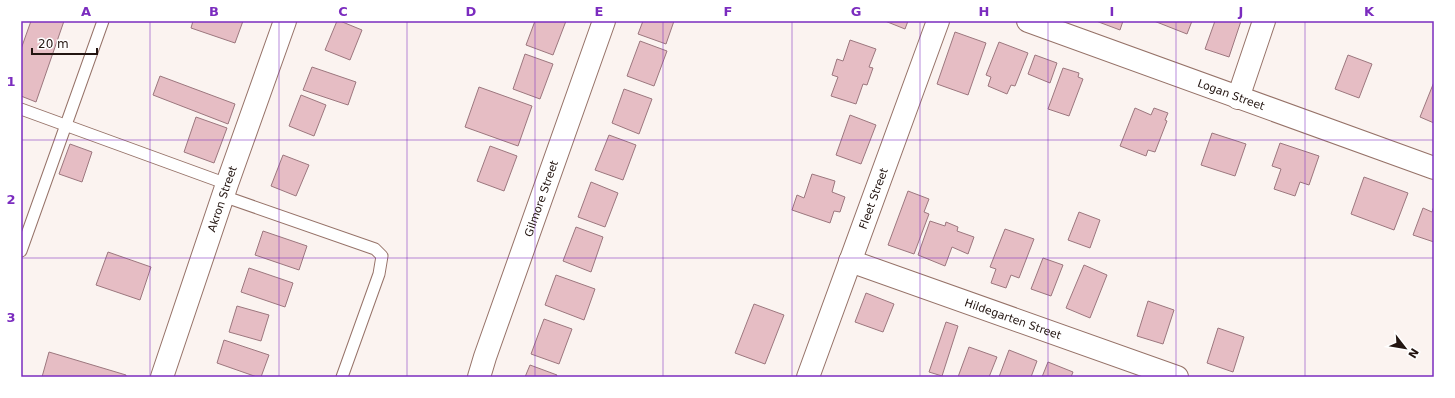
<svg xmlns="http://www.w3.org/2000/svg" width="1455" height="398" viewBox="0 0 1455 398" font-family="'DejaVu Sans',sans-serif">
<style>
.building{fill:#e6bdc4;stroke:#9c777e}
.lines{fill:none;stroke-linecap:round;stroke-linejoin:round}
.lane-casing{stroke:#967268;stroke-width:13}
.street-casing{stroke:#967268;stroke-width:24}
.lane{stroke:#fff;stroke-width:11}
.street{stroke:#fff;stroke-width:22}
.grid{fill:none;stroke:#7b2cbf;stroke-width:1;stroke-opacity:0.55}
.labels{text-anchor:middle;stroke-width:3;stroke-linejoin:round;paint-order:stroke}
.street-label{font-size:11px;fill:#231511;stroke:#fff}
.neatline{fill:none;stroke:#7b2cbf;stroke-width:1.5}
.grid-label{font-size:13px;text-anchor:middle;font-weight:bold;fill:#7b2cbf}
</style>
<rect width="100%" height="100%" fill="#fbf3f0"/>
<g class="building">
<polygon points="31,21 64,21 36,102 21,96 21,49"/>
<polygon points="193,21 243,21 235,43 191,28"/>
<polygon points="337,21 340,21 362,30 350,60 325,50"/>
<polygon points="535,21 566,21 553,55 526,45"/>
<polygon points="643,21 674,21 666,44 638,34"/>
<polygon points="885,21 908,21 905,29"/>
<polygon points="1096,21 1123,21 1120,30"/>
<polygon points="1154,21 1192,21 1187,34"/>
<polygon points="1215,21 1241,21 1229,57 1205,49"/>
<polygon points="955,32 986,43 968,95 937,84"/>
<polygon points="850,40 876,49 869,67 873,68 867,85 863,84 856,104 831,96 838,77 832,75 837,59 843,61"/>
<polygon points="640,41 667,51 654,86 627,76"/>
<polygon points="999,42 1028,53 1015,86 1011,85 1007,94 988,86 991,77 986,75"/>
<polygon points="525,54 553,64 540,99 513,89"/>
<polygon points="1035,55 1057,63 1050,83 1028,74"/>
<polygon points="1348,55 1372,64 1359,98 1335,89"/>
<polygon points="312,67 356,82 348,105 303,90"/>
<polygon points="1063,68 1079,73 1078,77 1083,79 1069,116 1048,109"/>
<polygon points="160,76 235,104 228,124 153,95"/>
<polygon points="1434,82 1434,123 1420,117"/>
<polygon points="479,87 532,106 518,146 465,127"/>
<polygon points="624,89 652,99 639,134 612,123"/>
<polygon points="301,95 326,105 314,136 289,126"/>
<polygon points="1135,108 1151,115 1154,108 1168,113 1165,120 1167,121 1155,152 1148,150 1146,156 1120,146"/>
<polygon points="850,115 876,125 861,164 836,155"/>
<polygon points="196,117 227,128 214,163 184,152"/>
<polygon points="1212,133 1246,144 1235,176 1201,165"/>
<polygon points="609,135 636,145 623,180 595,170"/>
<polygon points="1280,143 1319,156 1309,185 1300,182 1295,196 1274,189 1281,169 1272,166"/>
<polygon points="70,144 92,152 82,182 59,174"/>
<polygon points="490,146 517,156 504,191 477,181"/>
<polygon points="283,155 309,165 296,196 271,186"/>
<polygon points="812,174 835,181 832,192 845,197 840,212 834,211 830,223 792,210 797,195 804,198"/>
<polygon points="1364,177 1408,193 1394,230 1351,214"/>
<polygon points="591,182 618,193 605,227 578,217"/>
<polygon points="908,191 929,199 924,212 929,214 914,254 888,245"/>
<polygon points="1434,206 1434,242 1413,235 1423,208 1432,212"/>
<polygon points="1079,212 1100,220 1090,248 1068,240"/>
<polygon points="930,221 945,226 946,222 958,227 957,231 974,237 968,254 952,247 945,266 918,255"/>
<polygon points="576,227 603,237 591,272 563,261"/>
<polygon points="1005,229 1034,239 1019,278 1011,275 1006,288 991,283 996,269 990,267"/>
<polygon points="263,231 307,246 299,270 255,255"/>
<polygon points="108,252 151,267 140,300 96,285"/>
<polygon points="1043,258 1063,265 1051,296 1031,289"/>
<polygon points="1084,265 1107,275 1090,318 1066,308"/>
<polygon points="249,268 293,283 285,307 241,292"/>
<polygon points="556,275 595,289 584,320 545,305"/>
<polygon points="866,293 894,304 883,332 855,322"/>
<polygon points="1148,301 1174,310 1163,344 1137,336"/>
<polygon points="754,304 784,315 765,364 735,353"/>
<polygon points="237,306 269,315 261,341 229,332"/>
<polygon points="544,319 572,329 559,364 531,354"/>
<polygon points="946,322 958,326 942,376 929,372"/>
<polygon points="1218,328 1244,337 1233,372 1207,363"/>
<polygon points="224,340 269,355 261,377 257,377 217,363"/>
<polygon points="969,347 997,357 989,377 958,377"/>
<polygon points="1009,350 1037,361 1031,377 999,377"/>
<polygon points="49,352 126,375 126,377 42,377"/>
<polygon points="1048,362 1073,372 1071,377 1042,377"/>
<polygon points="530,365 557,375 556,377 525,377"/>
</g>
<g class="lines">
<g class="lane-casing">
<g id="lane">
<polyline points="21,109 227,184"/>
<polyline points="223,196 375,249 382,256 379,274 342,377"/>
<polyline points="21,251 103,21"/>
</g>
</g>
<g class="street-casing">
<g id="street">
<path id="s1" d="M1028,21L1434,168"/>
<polyline points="1238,98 1264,21"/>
<path id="s2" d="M850,261L1177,377"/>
<path id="s3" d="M162,377L227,184L285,21"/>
<path id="s4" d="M479,377L485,357L604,21"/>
<path id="s5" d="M808,377L938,21"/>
</g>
</g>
<use href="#lane" class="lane"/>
<use href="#street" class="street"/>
</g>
<path class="grid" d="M150,21V377M279,21V377M407,21V377M535,21V377M663,21V377M792,21V377M920,21V377M1048,21V377M1176,21V377M1305,21V377M21,140H1434M21,258H1434"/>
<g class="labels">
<g class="street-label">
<text dy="4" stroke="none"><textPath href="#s1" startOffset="216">Logan Street</textPath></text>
<text dy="4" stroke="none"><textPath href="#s3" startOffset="188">Akron Street</textPath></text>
<text dy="4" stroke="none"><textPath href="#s4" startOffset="189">Gilmore Street</textPath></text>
<text dy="4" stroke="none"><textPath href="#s5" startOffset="190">Fleet Street</textPath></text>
<text dy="4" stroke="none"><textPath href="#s2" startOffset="173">Hildegarten Street</textPath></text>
</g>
</g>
<rect width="1455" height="398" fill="none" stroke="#ffffff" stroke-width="44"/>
<g transform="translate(1405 348) rotate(121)" stroke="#ffffff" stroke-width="3" paint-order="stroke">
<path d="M0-3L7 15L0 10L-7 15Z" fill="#231511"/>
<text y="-6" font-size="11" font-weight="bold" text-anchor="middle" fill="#231511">N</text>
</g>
<path d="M32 48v6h65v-6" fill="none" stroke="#231511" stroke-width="2"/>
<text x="38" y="48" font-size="12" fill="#231511" stroke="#ffffff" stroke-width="3" paint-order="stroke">20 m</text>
<rect x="22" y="22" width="1411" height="354" class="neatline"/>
<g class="grid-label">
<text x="86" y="16">A</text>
<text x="214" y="16">B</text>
<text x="343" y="16">C</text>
<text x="471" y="16">D</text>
<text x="599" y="16">E</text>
<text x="728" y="16">F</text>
<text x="856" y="16">G</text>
<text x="984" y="16">H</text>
<text x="1112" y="16">I</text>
<text x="1241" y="16">J</text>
<text x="1369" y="16">K</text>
<text x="11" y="86">1</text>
<text x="11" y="204">2</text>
<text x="11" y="322">3</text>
</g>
</svg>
